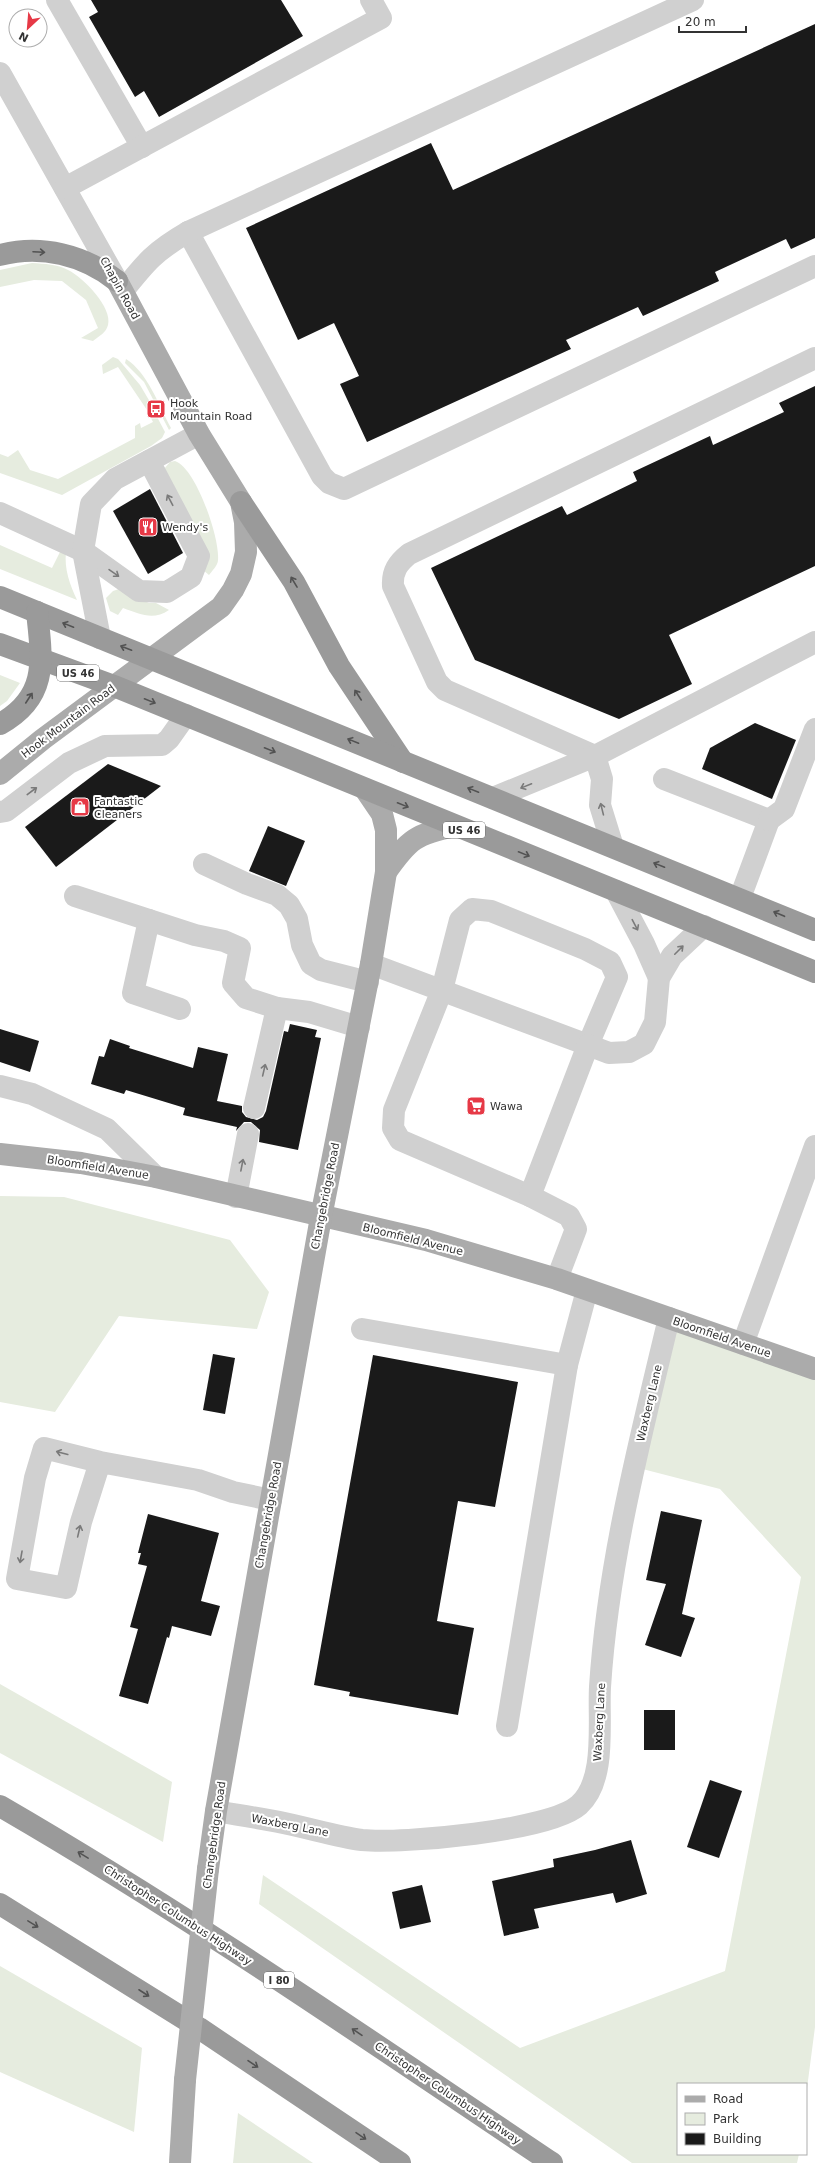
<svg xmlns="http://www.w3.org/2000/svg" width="815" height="2163" viewBox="0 0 815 2163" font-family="'DejaVu Sans',sans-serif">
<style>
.green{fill:#e6ecdf}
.building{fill:#1a1a1a}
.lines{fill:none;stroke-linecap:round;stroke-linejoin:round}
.minor{stroke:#d0d0d0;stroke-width:22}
.major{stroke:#ababab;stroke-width:22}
.highway{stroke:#9a9a9a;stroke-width:22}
.major-bridge{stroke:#ababab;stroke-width:22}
.oneway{stroke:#525252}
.oneway2{stroke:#7a7a7a}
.labels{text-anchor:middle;stroke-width:4;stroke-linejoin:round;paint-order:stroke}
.shield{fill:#fff;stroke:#707070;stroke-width:1}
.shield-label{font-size:10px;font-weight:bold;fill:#333}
.street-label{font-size:11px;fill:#333;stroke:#fff}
.poi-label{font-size:11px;fill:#333;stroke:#fff;text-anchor:start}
</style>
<rect width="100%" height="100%" fill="#fff"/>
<g class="green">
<path d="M32,263C45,264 57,264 68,270C83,277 113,308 108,325C106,333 99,336 93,341L81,338L98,328L86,300L62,281L34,280L0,287V270Z"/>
<polygon points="113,357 118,359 140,385 153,407 147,410 118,367 103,374 102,365"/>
<path d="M126,359C148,373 159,406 171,428L169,430L144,382L125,363Z"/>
<polygon points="156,415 165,432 162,438 151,446 62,495 0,473 0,454 8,457 18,450 30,470 58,479 135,438 135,426 140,423 141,428 153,422 150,416"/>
<path d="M175,461C196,468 220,538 218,560C218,565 212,571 209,575L203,570L164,469L170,462Z"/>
<path d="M0,545L52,568L61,550L66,552C64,569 70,585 77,600L0,569Z"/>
<path d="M119,589L149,603H156L169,610C153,621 140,614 123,608L118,615L110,611L106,598L113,591Z"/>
<polygon points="0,675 20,683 7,701 0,706"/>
<polygon points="0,1196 64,1197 230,1240 269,1292 257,1329 119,1316 55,1412 0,1402"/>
<polygon points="665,1316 815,1369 815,2027 806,2096 806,2084 678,2084 678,2154 799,2154 797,2163 632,2163 259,1904 263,1875 520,2048 725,1971 801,1577 720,1489 627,1465"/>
<polygon points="0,1684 172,1782 163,1842 0,1753"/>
<polygon points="0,1966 142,2048 134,2132 0,2072"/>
<polygon points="238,2113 313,2163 233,2163"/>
</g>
<g class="building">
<polygon points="91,0 281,0 303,36 159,117 144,91 135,97 89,17 98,12"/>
<polygon points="815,24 815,238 791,249 786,239 715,272 719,281 643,316 638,307 566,340 571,349 367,442 340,384 359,376 334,323 298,340 246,228 431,143 453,190"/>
<polygon points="815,386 815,566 669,635 692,684 619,719 475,660 431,568 562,506 567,515 637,481 633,472 710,436 713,445 784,412 779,403"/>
<polygon points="150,489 183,553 148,574 113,511"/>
<polygon points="755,723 796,740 772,799 702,769 710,748"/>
<polygon points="108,764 161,786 56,867 25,827"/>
<polygon points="268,826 305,841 286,886 249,871"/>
<polygon points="290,1024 317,1030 315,1037 321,1038 298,1150 259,1142 260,1130 251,1122 244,1122 236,1131 237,1127 183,1115 185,1108 126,1090 124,1094 91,1084 99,1056 104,1057 110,1039 130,1046 129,1048 193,1068 198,1047 228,1054 217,1101 242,1106 242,1112 246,1117 257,1120 263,1117 266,1111 284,1031 288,1032"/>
<polygon points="0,1029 39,1041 30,1072 0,1062"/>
<polygon points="213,1354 235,1358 225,1414 203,1410"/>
<polygon points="373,1355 518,1382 495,1507 458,1501 437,1621 474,1628 458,1715 349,1696 350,1692 314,1685"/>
<polygon points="661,1511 702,1520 682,1614 695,1618 681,1657 645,1645 666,1584 646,1580"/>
<polygon points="148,1514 219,1533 201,1601 220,1606 211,1636 172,1626 169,1638 167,1637 148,1704 119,1696 138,1629 130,1627 147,1566 138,1564 141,1553 138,1553"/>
<rect x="644" y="1710" width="31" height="40"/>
<polygon points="710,1780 742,1791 719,1858 687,1847"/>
<polygon points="631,1840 647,1894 616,1903 613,1893 534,1909 539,1928 504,1936 492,1881 554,1867 553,1859 595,1850"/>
<polygon points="422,1885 431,1922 400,1929 392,1892"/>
</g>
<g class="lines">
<g class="minor">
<polyline points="57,0 142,147"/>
<polyline points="0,73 117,281"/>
<polyline points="65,188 381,18 371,0"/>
<polyline points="188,232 322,476 329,483 344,489 815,266"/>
<path d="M123,291C146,262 155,251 188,232L693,0"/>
<path d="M815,358L409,554C398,563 392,571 393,586L437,682L445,690L595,756L815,642"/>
<polyline points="0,513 83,551 139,591 167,592 191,577 199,556 149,461"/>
<polyline points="100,638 83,551 91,504 115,479 199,434"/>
<polyline points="664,779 769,820 740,898"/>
<polyline points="493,798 595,756 602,779 600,805 613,847"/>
<polyline points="0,812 6,811 69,763 105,746 162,745 169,739 186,715"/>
<polyline points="769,820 784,809 815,729"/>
<polyline points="204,864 247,884 277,895 289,905 297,919 302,945 311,964 321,970 368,982"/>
<polyline points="616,891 644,944 659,978"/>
<polyline points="75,896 195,935 224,941 240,948 233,983 246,998 277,1008"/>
<polyline points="149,920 133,993 180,1009"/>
<polyline points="371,964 588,1045 617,977 610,962 585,949 491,911 472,909 460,920 442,990 394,1110 393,1128 400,1140 530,1196"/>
<polyline points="0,1086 32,1094 107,1129 156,1177"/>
<polyline points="254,1108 277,1008 309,1012 359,1027"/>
<polyline points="236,1197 248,1134"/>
<polyline points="557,1279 576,1229 569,1216 530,1196 588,1045 609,1053 629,1052 644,1044 655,1022 659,978 672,956 704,926"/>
<polyline points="362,1329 567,1365"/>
<polyline points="743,1344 815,1146"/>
<polyline points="100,1462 81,1522 66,1588 17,1579 35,1478 44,1448 100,1462 198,1480 233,1492 271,1500"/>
<polyline points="507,1726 567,1365 587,1290"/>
<path d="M216,1811C242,1816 268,1819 293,1825C316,1830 339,1837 362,1840C402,1844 550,1831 579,1805C607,1780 598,1721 600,1687C608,1562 640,1440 669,1318"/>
</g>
<g class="major">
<polyline points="0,774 43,739 221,607 233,590 241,574 246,552 245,522 241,502 199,434 117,281"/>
<path d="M386,872C409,839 416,834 455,826"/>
<polyline points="0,1154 81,1163 156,1177 426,1240 557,1279 815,1369"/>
<polyline points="208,1869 216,1811 321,1217 371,964 386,872 386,830 382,814 365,789"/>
<polyline points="180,2163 185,2080"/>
</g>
<g class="highway">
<path d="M0,255C41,244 84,255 117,281"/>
<polyline points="241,502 294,582 339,666 403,762"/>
<polyline points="0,597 815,930"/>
<polyline points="0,644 114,686 815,972"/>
<path d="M0,724C49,697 42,659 37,612"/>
<path d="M0,1806C190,1916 370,2041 552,2163"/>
<polyline points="0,1904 199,2028 400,2163"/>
</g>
<polyline class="major-bridge" points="185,2080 208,1869"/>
</g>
<defs><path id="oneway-shaft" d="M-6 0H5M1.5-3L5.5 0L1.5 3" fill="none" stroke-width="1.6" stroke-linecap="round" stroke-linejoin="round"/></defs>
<g class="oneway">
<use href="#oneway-shaft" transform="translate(39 252) rotate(3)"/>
<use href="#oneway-shaft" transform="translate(294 582) rotate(-121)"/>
<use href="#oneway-shaft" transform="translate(68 625) rotate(-158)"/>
<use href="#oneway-shaft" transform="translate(126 648) rotate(-159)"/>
<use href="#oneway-shaft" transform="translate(358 695) rotate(-123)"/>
<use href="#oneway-shaft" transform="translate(29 698) rotate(-57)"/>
<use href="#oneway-shaft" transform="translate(150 701) rotate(22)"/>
<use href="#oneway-shaft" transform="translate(353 741) rotate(-158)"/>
<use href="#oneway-shaft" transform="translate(270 750) rotate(22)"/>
<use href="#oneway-shaft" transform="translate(473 790) rotate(-158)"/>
<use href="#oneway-shaft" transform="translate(403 805) rotate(22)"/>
<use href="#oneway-shaft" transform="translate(524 854) rotate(22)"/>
<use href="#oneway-shaft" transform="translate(659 865) rotate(-158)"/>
<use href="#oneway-shaft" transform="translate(779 914) rotate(-157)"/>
<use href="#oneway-shaft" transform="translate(83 1855) rotate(-149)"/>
<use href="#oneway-shaft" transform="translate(33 1924) rotate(31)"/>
<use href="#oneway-shaft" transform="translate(144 1993) rotate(33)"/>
<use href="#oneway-shaft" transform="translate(357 2032) rotate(-146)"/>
<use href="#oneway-shaft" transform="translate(253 2064) rotate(34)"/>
<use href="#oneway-shaft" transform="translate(361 2136) rotate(34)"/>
</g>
<g class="oneway2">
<use href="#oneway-shaft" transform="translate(170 500) rotate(-118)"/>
<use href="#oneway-shaft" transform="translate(114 573) rotate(35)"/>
<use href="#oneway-shaft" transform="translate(526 786) rotate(158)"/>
<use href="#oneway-shaft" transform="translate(32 791) rotate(-37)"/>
<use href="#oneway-shaft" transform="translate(602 809) rotate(-104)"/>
<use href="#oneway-shaft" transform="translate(635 925) rotate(62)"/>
<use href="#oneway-shaft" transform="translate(679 950) rotate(-45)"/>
<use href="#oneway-shaft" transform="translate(264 1070) rotate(-77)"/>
<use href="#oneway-shaft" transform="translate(242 1165) rotate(-79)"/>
<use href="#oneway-shaft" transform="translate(62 1453) rotate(-165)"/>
<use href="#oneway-shaft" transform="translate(79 1531) rotate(-77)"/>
<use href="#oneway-shaft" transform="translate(21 1557) rotate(100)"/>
</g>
<defs>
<g id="bus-square" transform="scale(1)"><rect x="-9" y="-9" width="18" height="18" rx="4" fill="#e63946" stroke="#fff"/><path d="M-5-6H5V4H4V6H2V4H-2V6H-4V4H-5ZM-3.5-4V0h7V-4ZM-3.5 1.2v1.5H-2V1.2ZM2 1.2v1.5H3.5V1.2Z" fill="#fff"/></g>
<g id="restaurant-square" transform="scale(1)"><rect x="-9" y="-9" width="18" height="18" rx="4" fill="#e63946" stroke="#fff"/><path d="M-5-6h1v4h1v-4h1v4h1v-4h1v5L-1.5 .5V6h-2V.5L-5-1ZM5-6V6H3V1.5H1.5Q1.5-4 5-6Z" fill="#fff"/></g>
<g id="shop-square" transform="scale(1)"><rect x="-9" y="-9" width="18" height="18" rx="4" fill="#e63946" stroke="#fff"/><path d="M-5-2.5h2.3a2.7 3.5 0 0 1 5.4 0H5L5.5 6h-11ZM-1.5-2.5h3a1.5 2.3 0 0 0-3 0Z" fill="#fff"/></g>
<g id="supermarket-square" transform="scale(1)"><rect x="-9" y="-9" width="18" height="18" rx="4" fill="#e63946" stroke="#fff"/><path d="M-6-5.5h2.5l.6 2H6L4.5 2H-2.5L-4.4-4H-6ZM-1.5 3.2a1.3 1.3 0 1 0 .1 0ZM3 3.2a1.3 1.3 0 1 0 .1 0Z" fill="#fff"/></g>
</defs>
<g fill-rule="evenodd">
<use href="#bus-square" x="156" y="409"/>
<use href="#restaurant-square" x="148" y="527"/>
<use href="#shop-square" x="80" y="807"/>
<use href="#supermarket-square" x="476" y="1106"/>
</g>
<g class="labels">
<g class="shield">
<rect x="57" y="665" width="42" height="16" rx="3"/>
<rect x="443" y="822" width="42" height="16" rx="3"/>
<rect x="264" y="1972" width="30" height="16" rx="3"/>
</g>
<g class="shield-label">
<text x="78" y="677">US 46</text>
<text x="464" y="834">US 46</text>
<text x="279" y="1984">I 80</text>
</g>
<g class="street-label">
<text transform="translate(120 288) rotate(61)" y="4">Chapin Road</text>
<text transform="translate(68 721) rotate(-37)" y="4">Hook Mountain Road</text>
<text transform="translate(98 1167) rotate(9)" y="4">Bloomfield Avenue</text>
<text transform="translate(325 1196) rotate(-79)" y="4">Changebridge Road</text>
<text transform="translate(413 1239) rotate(14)" y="4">Bloomfield Avenue</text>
<text transform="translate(722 1337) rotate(19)" y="4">Bloomfield Avenue</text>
<text transform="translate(649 1403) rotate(-77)" y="4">Waxberg Lane</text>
<text transform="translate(268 1515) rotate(-80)" y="4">Changebridge Road</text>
<text transform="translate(599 1722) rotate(-87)" y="4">Waxberg Lane</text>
<text transform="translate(290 1825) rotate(11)" y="4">Waxberg Lane</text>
<text transform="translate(214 1835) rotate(-82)" y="4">Changebridge Road</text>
<text transform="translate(178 1915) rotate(33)" y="4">Christopher Columbus Highway</text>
<text transform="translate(448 2093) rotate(34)" y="4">Christopher Columbus Highway</text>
</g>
<g class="poi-label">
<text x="170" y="407">Hook<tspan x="170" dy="13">Mountain Road</tspan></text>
<text x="162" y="531">Wendy's</text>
<text x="94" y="805">Fantastic<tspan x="94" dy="13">Cleaners</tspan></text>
<text x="490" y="1110">Wawa</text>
</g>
</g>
<rect x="677" y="2083" width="130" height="72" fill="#ffffff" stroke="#adadad"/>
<rect x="685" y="2096" width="20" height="6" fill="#ababab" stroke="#adadad"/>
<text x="713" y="2103" font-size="12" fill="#333333">Road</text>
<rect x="685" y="2113" width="20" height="12" fill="#e6ecdf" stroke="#adadad"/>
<text x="713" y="2123" font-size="12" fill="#333333">Park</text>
<rect x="685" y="2133" width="20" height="12" fill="#1a1a1a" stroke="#adadad"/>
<text x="713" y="2143" font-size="12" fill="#333333">Building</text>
<g transform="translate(28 28) rotate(206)"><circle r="19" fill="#ffffff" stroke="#adadad"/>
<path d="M0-3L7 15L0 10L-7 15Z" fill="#e63946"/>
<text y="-6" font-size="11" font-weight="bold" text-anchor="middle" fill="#333333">N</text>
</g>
<path d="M679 26v6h67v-6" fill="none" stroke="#333333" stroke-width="2"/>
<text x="685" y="26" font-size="12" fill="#333333" stroke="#ffffff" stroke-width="3" paint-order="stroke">20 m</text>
</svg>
